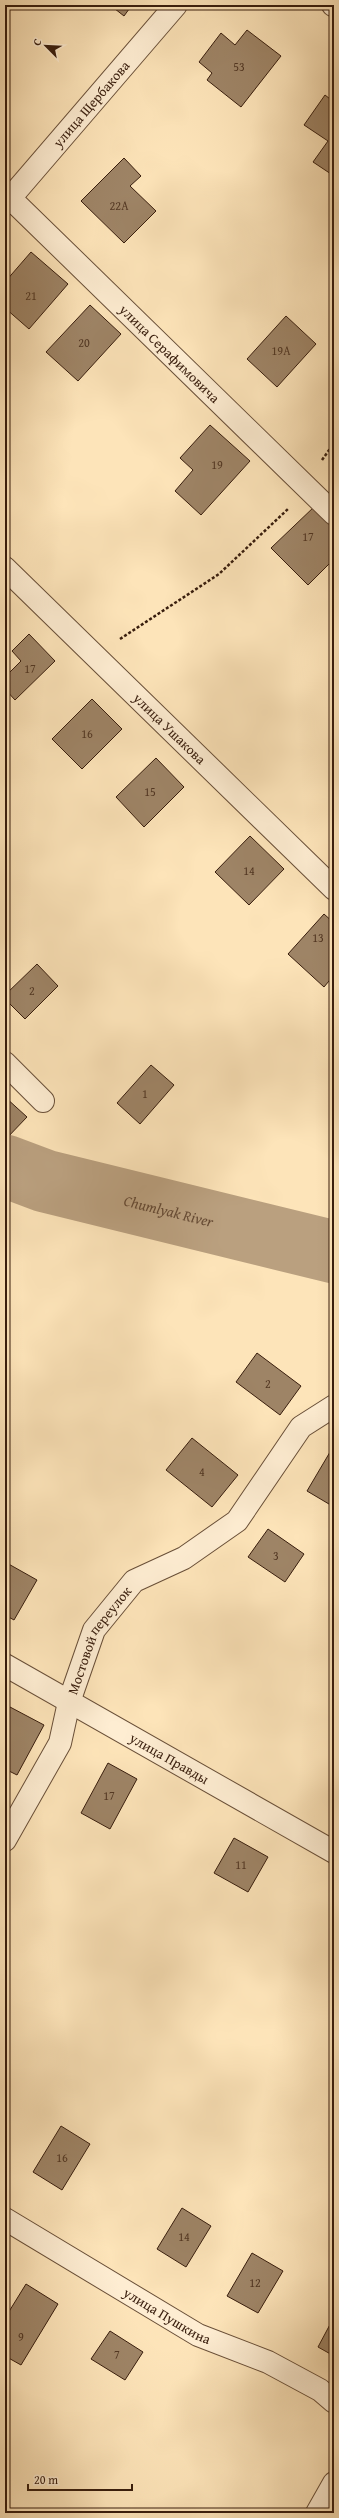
<svg xmlns="http://www.w3.org/2000/svg" width="339" height="2518" viewBox="0 0 339 2518" font-family="'Gentium Book Plus',serif">
<style>
.lines{fill:none;stroke-linecap:round;stroke-linejoin:round}
.river{stroke:#baa07f;stroke-width:63}
.building{fill:#9e8466;stroke:#381d0d}
.minor-casing{stroke:#694f38;stroke-width:24}
.path{stroke:#381d0d;stroke-width:2.5;stroke-dasharray:3 2;stroke-linecap:butt}
.minor{stroke:#feedd2;stroke-width:22}
.labels{text-anchor:middle;stroke-width:3;stroke-linejoin:round;paint-order:stroke}
.number-label{font-size:12px;fill:#523723}
.street-label{font-size:14px;fill:#381d0d;stroke:#feedd2}
.water-label{font-size:15px;font-style:italic;fill:#664b35;stroke:#feedd2}
</style>
<rect width="100%" height="100%" fill="#fde4b9"/>
<filter id="stains"><feTurbulence type="fractalNoise" baseFrequency=".005" numOctaves="4"/><feColorMatrix values="0 0 0 0 .2 0 0 0 0 .09 0 0 0 0 .02 0 0 0 .5 -.17"/></filter>
<radialGradient id="worn" r=".72"><stop offset=".6" stop-color="#630" stop-opacity="0"/><stop offset="1" stop-color="#630" stop-opacity=".3"/></radialGradient>
<g class="lines">
<path class="river" id="s1" d="M5,1166L45,1181L334,1252"/>
</g>
<g class="building">
<polygon points="110,5 132,5 124,16"/>
<polygon points="247,30 281,56 241,107 207,80 212,73 199,62 221,33 235,45"/>
<polygon points="325,95 334,102 334,176 313,162 328,141 304,125"/>
<polygon points="124,158 141,176 130,186 156,211 124,243 81,201"/>
<polygon points="31,252 68,284 29,329 5,308 5,282"/>
<polygon points="90,305 121,334 78,381 46,352"/>
<polygon points="286,316 316,344 277,387 247,359"/>
<polygon points="210,425 250,461 201,515 175,491 193,470 180,458"/>
<polygon points="315,506 334,525 334,559 308,585 271,548"/>
<polygon points="29,634 55,661 15,700 5,689 5,677 21,661 12,651"/>
<polygon points="92,699 122,729 82,769 52,739"/>
<polygon points="156,758 184,787 144,827 116,797"/>
<polygon points="250,836 284,869 249,905 215,872"/>
<polygon points="324,914 334,923 334,975 324,987 288,954"/>
<polygon points="37,964 58,986 25,1019 5,999 5,995"/>
<polygon points="151,1065 174,1085 140,1124 117,1103"/>
<polygon points="5,1097 27,1117 5,1140"/>
<polygon points="257,1353 301,1386 280,1415 236,1382"/>
<polygon points="192,1438 238,1475 212,1507 166,1470"/>
<polygon points="333,1447 334,1447 334,1507 307,1491"/>
<polygon points="268,1529 304,1554 285,1582 248,1557"/>
<polygon points="5,1562 37,1580 14,1620 5,1615"/>
<polygon points="10,1707 44,1725 17,1775 5,1769 5,1716"/>
<polygon points="108,1763 137,1779 110,1829 81,1813"/>
<polygon points="234,1838 268,1857 248,1892 214,1873"/>
<polygon points="61,2126 90,2144 62,2190 33,2172"/>
<polygon points="182,2208 211,2226 186,2267 157,2249"/>
<polygon points="252,2253 283,2271 258,2313 227,2296"/>
<polygon points="26,2284 58,2304 21,2365 5,2356 5,2318"/>
<polygon points="334,2317 334,2356 318,2347"/>
<polygon points="110,2331 143,2352 125,2380 91,2359"/>
</g>
<g class="lines">
<g class="minor-casing">
<g id="minor">
<polyline points="333,5 334,5"/>
<path id="s2" d="M5,193L334,514"/>
<path id="s3" d="M5,204L176,5"/>
<path id="s4" d="M5,568L334,889"/>
<polyline points="5,1063 43,1101"/>
<path id="s5" d="M5,1665L334,1852"/>
<path id="s6" d="M5,1840L60,1743L69,1702L94,1630L134,1581L184,1558L237,1521L301,1427L334,1406"/>
<path id="s7" d="M5,2219L198,2335L268,2362L320,2390L334,2402"/>
<polyline points="317,2513 334,2483"/>
</g>
</g>
<g class="path">
<polyline points="322,460 334,443"/>
<polyline points="120,639 219,574 288,509"/>
</g>
<use href="#minor" class="minor"/>
</g>
<g class="labels">
<g class="number-label">
<text x="239" y="71">53</text>
<text x="119" y="210">22А</text>
<text x="31" y="300">21</text>
<text x="84" y="347">20</text>
<text x="281" y="355">19А</text>
<text x="217" y="469">19</text>
<text x="308" y="541">17</text>
<text x="30" y="673">17</text>
<text x="87" y="738">16</text>
<text x="150" y="796">15</text>
<text x="249" y="875">14</text>
<text x="318" y="942">13</text>
<text x="32" y="995">2</text>
<text x="145" y="1098">1</text>
<text x="268" y="1388">2</text>
<text x="202" y="1476">4</text>
<text x="276" y="1560">3</text>
<text x="109" y="1800">17</text>
<text x="241" y="1869">11</text>
<text x="62" y="2162">16</text>
<text x="184" y="2241">14</text>
<text x="255" y="2287">12</text>
<text x="21" y="2341">9</text>
<text x="117" y="2359">7</text>
</g>
<g class="street-label">
<text dy="5" stroke="none"><textPath href="#s3" startOffset="132">улица Щербакова</textPath></text>
<text dy="5" stroke="none"><textPath href="#s2" startOffset="230">улица Серафимовича</textPath></text>
<text dy="5" stroke="none"><textPath href="#s4" startOffset="230">улица Ушакова</textPath></text>
<text dy="5" stroke="none"><textPath href="#s6" startOffset="223">Мостовой переулок</textPath></text>
<text dy="5" stroke="none"><textPath href="#s5" startOffset="189">улица Правды</textPath></text>
<text dy="5" stroke="none"><textPath href="#s7" startOffset="189">улица Пушкина</textPath></text>
</g>
<g class="water-label">
<text dy="5" stroke="none"><textPath href="#s1" startOffset="170">Chumlyak River</textPath></text>
</g>
</g>
<rect width="339" height="2518" fill="none" stroke="#fde4b9" stroke-width="20"/>
<rect x="6" y="6" width="327" height="2506" fill="none" stroke="#381d0d" stroke-width="2"/>
<rect x="10" y="10" width="319" height="2498" fill="none" stroke="#381d0d"/>
<g transform="translate(46 46) rotate(294)" stroke="#feedd2" stroke-width="3" paint-order="stroke">
<path d="M0-3L7 15L0 10L-7 15Z" fill="#381d0d"/>
<text y="-6" font-size="11" font-weight="bold" text-anchor="middle" fill="#381d0d">С</text>
</g>
<path d="M28 2484v6h104v-6" fill="none" stroke="#381d0d" stroke-width="2"/>
<text x="34" y="2484" font-size="12" fill="#381d0d" stroke="#feedd2" stroke-width="3" paint-order="stroke">20 m</text>
<rect width="100%" height="100%" filter="url(#stains)"/>
<rect width="100%" height="100%" fill="url(#worn)"/>
</svg>
